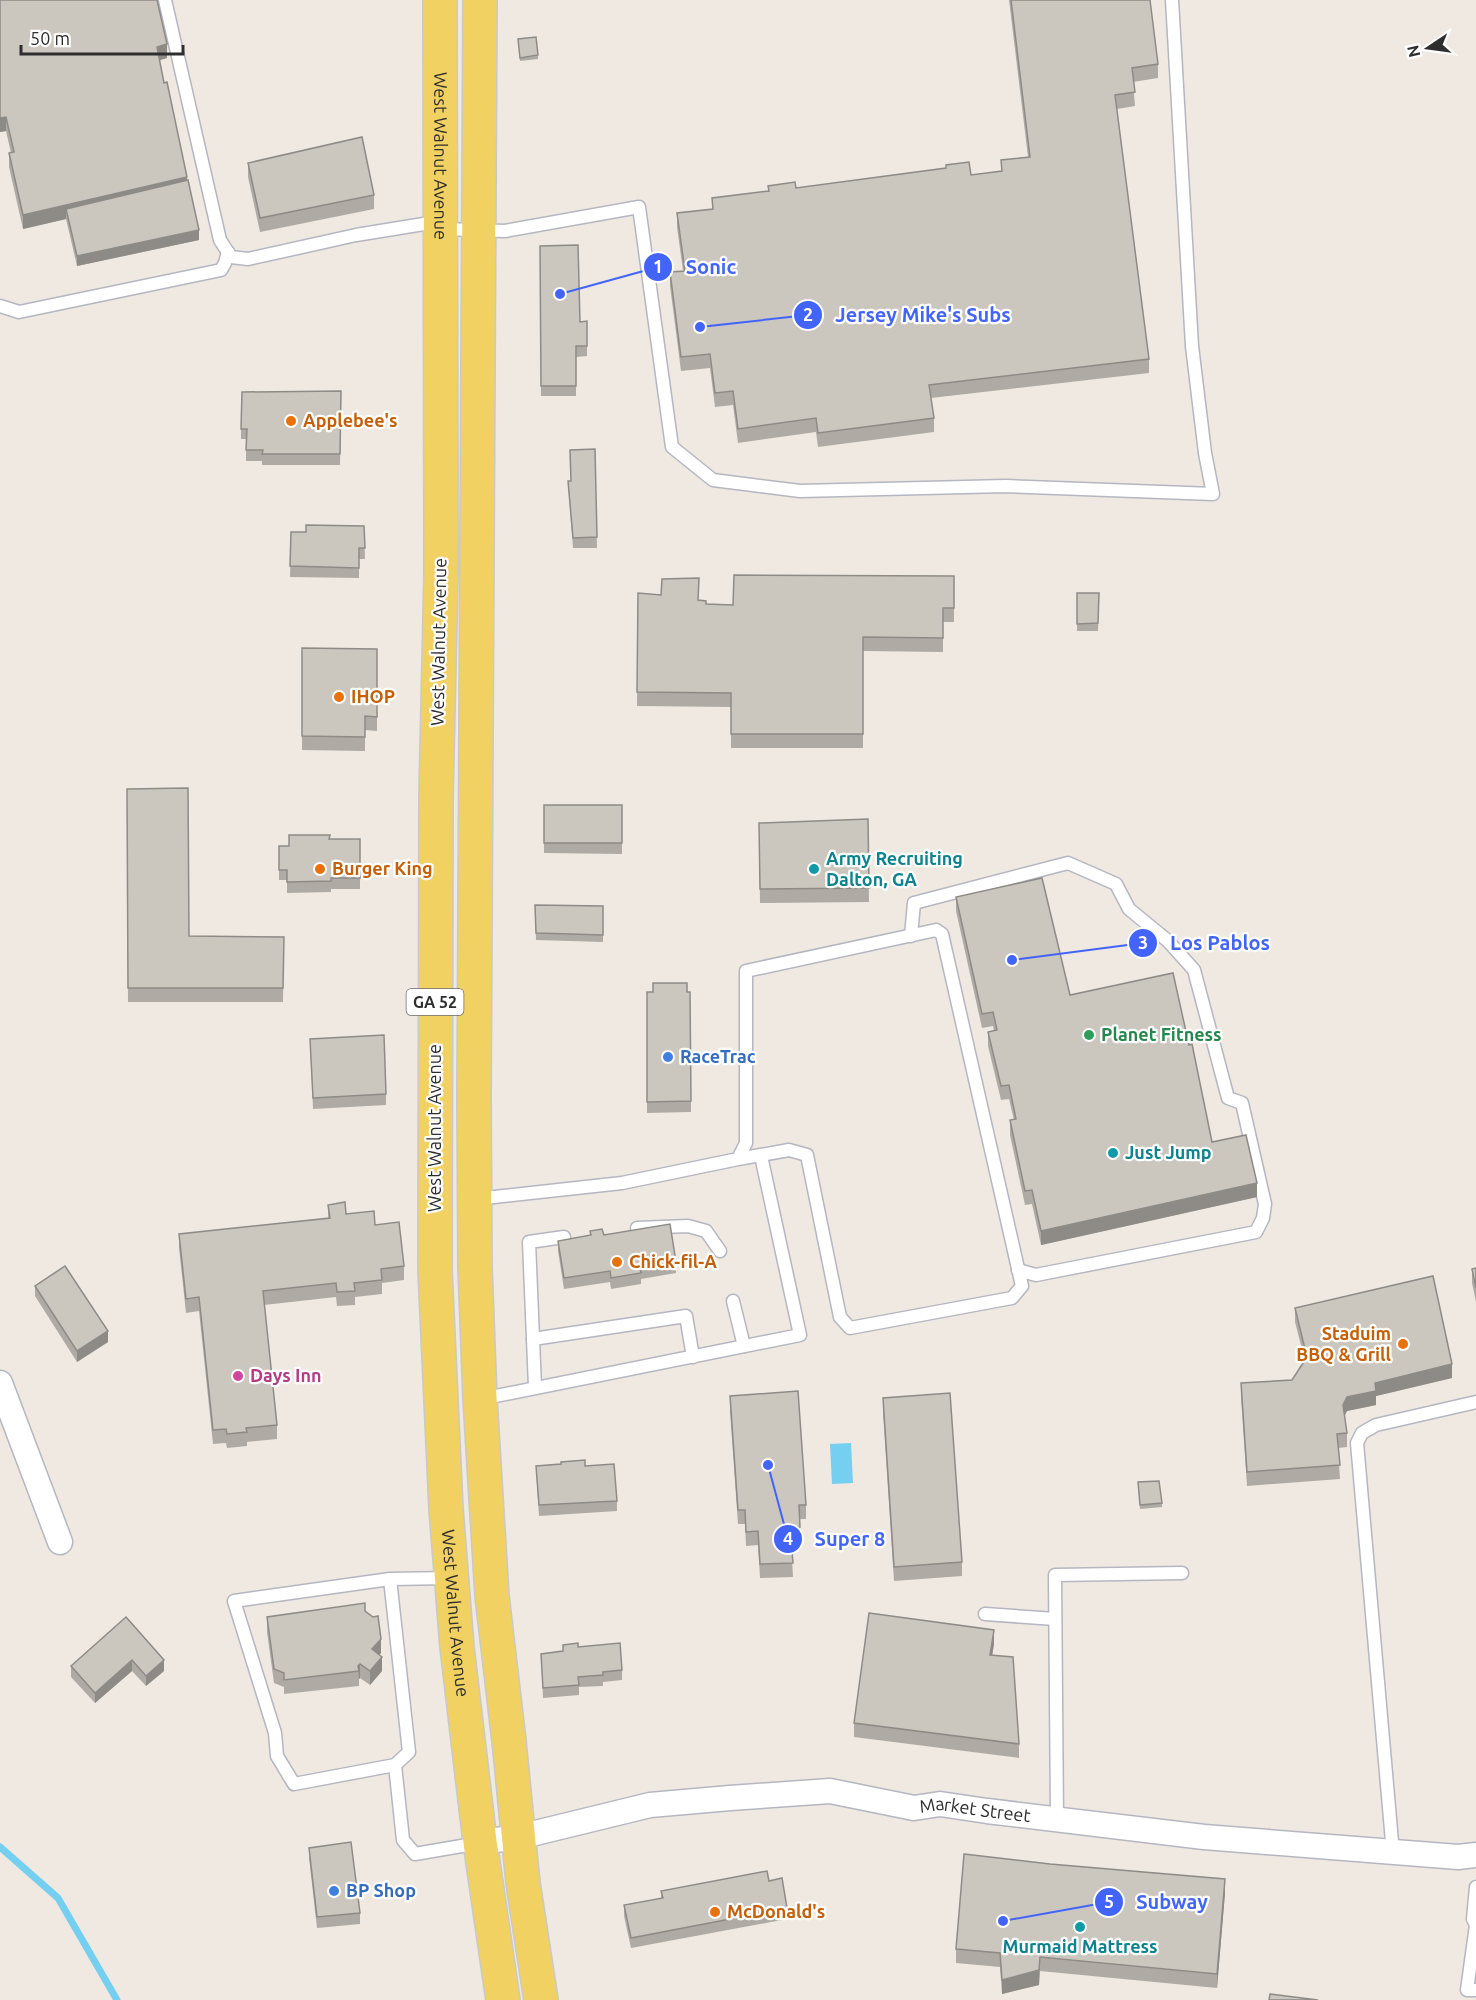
<svg xmlns="http://www.w3.org/2000/svg" width="1476" height="2000" viewBox="0 0 1476 2000" font-family="Ubuntu,sans-serif">
<style>
.water{fill:#75cff0}
.lines{fill:none;stroke-linecap:round;stroke-linejoin:round}
.stream{stroke:#75cff0;stroke-width:7}
.lane-casing{stroke:#b4b7c1;stroke-width:15}
.street-casing{stroke:#b4b7c1;stroke-width:27}
.primary-casing{stroke:#c9c9c9;stroke-width:36}
.lane{stroke:#fff;stroke-width:12}
.street{stroke:#fff;stroke-width:24}
.primary{stroke:#f2d163;stroke-width:33}
.wall{fill:#afaba4}
.shaded-wall{fill:#8e8b86}
.building{fill:#cbc7bf;stroke:#8e8b86;stroke-width:1.5}
.food-dot{fill:#e8710a;stroke:#fff;stroke-width:2}
.culture-dot{fill:#0f9aa8;stroke:#fff;stroke-width:2}
.leisure-dot{fill:#2e9e5b;stroke:#fff;stroke-width:2}
.shop-dot{fill:#3f7fe0;stroke:#fff;stroke-width:2}
.hotel-dot{fill:#d1479c;stroke:#fff;stroke-width:2}
.labels{text-anchor:middle;stroke-width:4.5;stroke-linejoin:round;paint-order:stroke}
.shield{fill:#fff;stroke:#6d6d6d;stroke-width:1.5}
.shield-label{font-size:16px;font-weight:bold;fill:#2e2e2e}
.street-label{font-size:18px;fill:#2e2e2e;stroke:#fff}
.food-label{font-size:18px;font-weight:bold;fill:#c56008;stroke:#fff;text-anchor:start}
.culture-label{font-size:18px;font-weight:bold;fill:#0d838f;stroke:#fff;text-anchor:start}
.leisure-label{font-size:18px;font-weight:bold;fill:#27864d;stroke:#fff;text-anchor:start}
.shop-label{font-size:18px;font-weight:bold;fill:#366cbe;stroke:#fff;text-anchor:start}
.hotel-label{font-size:18px;font-weight:bold;fill:#b23c85;stroke:#fff;text-anchor:start}
.leader{fill:none;stroke:#4264fb;stroke-width:2}
.callout-dot{fill:#4264fb;stroke:#fff;stroke-width:2}
.mark-label{font-size:18px;text-anchor:middle;font-weight:bold;fill:#fff}
.callout-label{font-size:20px;text-anchor:middle;font-weight:bold;fill:#4264fb;stroke:#fff;stroke-width:4.5;stroke-linejoin:round;paint-order:stroke}
</style>
<rect width="100%" height="100%" fill="#efe9e1"/>
<polygon class="water" points="851,1443 853,1483 832,1484 830,1444"/>
<g class="lines">
<polyline class="stream" points="0,1847 58,1898 117,2000"/>
<g class="lane-casing">
<g id="lane">
<polyline points="165,0 220,240 231,257 248,259 356,235 430,223 438,219"/>
<polyline points="441,229 505,231 639,207 672,447 713,480 800,491 1006,486 1213,494 1205,453 1192,346 1172,0"/>
<polyline points="0,306 19,312 221,270 225,263 228,252"/>
<polyline points="911,936 914,903 1068,863 1116,884 1129,909 1168,941 1194,970 1228,1098 1242,1103 1265,1204 1263,1218 1256,1232 1036,1275 1018,1270"/>
<polyline points="476,1199 622,1183 738,1159 746,1143 746,971 936,930 942,934 1022,1286 1012,1298 850,1328 840,1317 807,1155 789,1150 738,1159"/>
<polyline points="637,1228 688,1226 706,1231 720,1251"/>
<polyline points="733,1301 744,1346"/>
<polyline points="533,1339 686,1316 693,1357"/>
<polyline points="535,1387 529,1242 564,1237"/>
<polyline points="481,1399 800,1335 761,1156"/>
<polyline points="390,1579 409,1752 395,1765 294,1784 277,1756 275,1733 234,1601 390,1579 450,1578"/>
<polyline points="985,1614 1055,1619"/>
<polyline points="395,1765 403,1840 415,1854 479,1843"/>
<polyline points="1057,1820 1055,1575 1182,1573"/>
<polyline points="1393,1853 1357,1443 1362,1433 1376,1425 1476,1402"/>
<polyline points="1476,1887 1473,1919 1476,1925 1467,1990 1476,1990"/>
</g>
</g>
<g class="street-casing">
<g id="street">
<polyline points="0,1383 60,1542"/>
<path id="s1" d="M480,1842L519,1837L650,1805L730,1798L830,1791L914,1808L940,1804L987,1811L1204,1837L1458,1857L1476,1855"/>
</g>
</g>
<g class="primary-casing">
<g id="primary">
<path id="s2" d="M440,0L441,573L436,797L435,1270L446,1509L457,1647L480,1842L503,2000"/>
<polyline points="480,0 474,1097 475,1267 480,1399 492,1596 509,1741 523,1883 541,2000"/>
</g>
</g>
<use href="#lane" class="lane"/>
<use href="#street" class="street"/>
<use href="#primary" class="primary"/>
</g>
<g class="wall">
<polygon points="0,0 167,58 159,60 199,240 77,266 66,219 23,229 9,167 9,153 11,153 6,131 0,132"/>
<polygon points="1009,0 1150,0 1158,64 1158,78 1133,82 1135,106 1117,109 1149,359 1149,373 931,398 934,418 934,432 818,447 816,432 738,443 733,405 715,407 710,368 681,371 670,286 670,272 683,271 677,227 677,213 712,209 712,198 768,191 768,186 796,188 971,175 1001,171 1001,160 1028,157"/>
<polygon points="518,39 538,55 538,59 520,61"/>
<polygon points="248,163 374,195 374,209 260,232 248,177"/>
<polygon points="540,246 580,322 587,321 587,356 576,357 576,396 541,396"/>
<polygon points="341,391 340,465 262,465 262,461 246,461 246,439 241,439 241,429"/>
<polygon points="595,449 597,548 573,548 568,481 571,481"/>
<polygon points="364,526 365,559 359,559 359,578 290,577 291,532 306,532"/>
<polygon points="954,576 954,622 943,622 943,652 863,651 863,748 731,748 731,707 637,706 638,593 661,595 699,600 706,604 733,605"/>
<polygon points="1077,593 1099,593 1098,631 1077,631"/>
<polygon points="302,648 377,649 377,731 365,730 365,751 302,750"/>
<polygon points="127,789 189,936 284,937 283,1002 128,1002"/>
<polygon points="544,805 622,805 622,854 544,853"/>
<polygon points="868,819 869,902 760,903 759,823"/>
<polygon points="330,839 360,839 360,889 331,889 331,892 287,893 287,880 279,880 279,846 289,846"/>
<polygon points="956,897 1070,995 1189,1045 1212,1142 1257,1197 1041,1245 1032,1204 1025,1205 1010,1135 1010,1120 1014,1120 1009,1099 1001,1100 988,1046 988,1032 994,1031 993,1026 982,1028 956,911"/>
<polygon points="535,905 603,906 603,942 536,940"/>
<polygon points="647,992 690,992 691,1112 647,1113"/>
<polygon points="310,1039 386,1094 386,1105 313,1109"/>
<polygon points="328,1205 346,1214 375,1225 404,1266 404,1280 382,1283 382,1294 355,1297 355,1305 337,1306 336,1297 264,1305 277,1425 277,1439 247,1442 247,1446 227,1448 226,1443 213,1444 199,1311 186,1313 179,1248 179,1234 328,1218"/>
<polygon points="590,1231 676,1262 676,1273 641,1279 641,1284 611,1289 610,1282 564,1289 558,1251 558,1241 590,1235"/>
<polygon points="1476,1268 1476,1302 1472,1283 1472,1269"/>
<polygon points="35,1286 108,1342 77,1362 35,1296"/>
<polygon points="1295,1308 1452,1378 1376,1396 1376,1405 1347,1411 1344,1416 1347,1433 1347,1447 1338,1448 1340,1479 1247,1486 1241,1397 1241,1383 1292,1380 1305,1361 1295,1322"/>
<polygon points="730,1396 806,1505 806,1519 800,1519 800,1542 791,1542 793,1577 760,1578 758,1545 746,1546 745,1524 738,1524 730,1411"/>
<polygon points="883,1398 962,1562 962,1576 894,1581 883,1412"/>
<polygon points="536,1466 585,1466 617,1501 617,1511 539,1516"/>
<polygon points="1138,1482 1162,1503 1162,1507 1140,1509"/>
<polygon points="365,1611 381,1653 379,1655 382,1671 370,1685 360,1678 359,1679 359,1686 284,1694 284,1687 274,1683 267,1632 267,1617"/>
<polygon points="126,1617 164,1671 146,1686 132,1671 95,1703 71,1677 71,1666"/>
<polygon points="994,1644 992,1655 1019,1744 1019,1758 854,1737 854,1723"/>
<polygon points="578,1647 622,1670 622,1680 603,1682 603,1686 579,1687 579,1695 543,1698 541,1654 563,1651"/>
<polygon points="309,1848 360,1913 360,1924 317,1928 309,1858"/>
<polygon points="661,1891 787,1908 787,1919 631,1948 624,1916 624,1905 661,1898"/>
<polygon points="1225,1893 1217,1988 1040,1971 1039,1985 1002,1994 1000,1967 956,1963 956,1949"/>
</g>
<g class="shaded-wall">
<polygon points="167,44 167,58 157,61 157,47"/>
<polygon points="6,117 6,131 0,132 0,118"/>
<polygon points="187,177 187,192 66,209 66,219 23,229 23,215"/>
<polygon points="199,230 199,240 77,266 77,256"/>
<polygon points="1257,1183 1257,1197 1041,1245 1041,1231"/>
<polygon points="108,1331 108,1342 77,1362 77,1351"/>
<polygon points="1452,1364 1452,1378 1376,1396 1376,1405 1347,1411 1343,1419 1343,1405 1347,1397 1375,1383"/>
<polygon points="994,1630 994,1644 990,1669 990,1655"/>
<polygon points="381,1639 381,1653 372,1663 372,1649"/>
<polygon points="382,1657 382,1671 370,1685 370,1671"/>
<polygon points="132,1660 132,1671 95,1703 95,1693"/>
<polygon points="164,1660 164,1671 146,1686 146,1676"/>
<polygon points="360,1664 360,1678 359,1679 358,1666"/>
<polygon points="1225,1879 1225,1893 1217,1988 1217,1974"/>
<polygon points="1040,1957 1039,1985 1002,1994 1002,1980"/>
</g>
<g class="building">
<polygon points="0,0 157,0 167,44 157,47 164,83 167,82 187,177 23,215 9,153 14,152 6,117 0,118"/>
<polygon points="1011,0 1150,0 1158,64 1132,68 1135,92 1115,95 1149,359 929,385 934,418 818,433 816,418 738,429 733,391 715,393 710,354 681,357 670,272 685,271 677,213 713,209 712,198 769,191 768,186 795,182 796,188 946,168 946,165 969,162 971,175 1002,171 1001,160 1030,157"/>
<polygon points="536,37 538,55 520,58 518,39"/>
<polygon points="362,137 374,195 260,218 248,163"/>
<polygon points="188,180 199,230 77,256 66,209"/>
<polygon points="578,245 580,322 587,321 587,346 576,346 576,386 541,386 540,246"/>
<polygon points="341,391 340,454 262,454 263,450 246,450 247,429 241,429 242,392"/>
<polygon points="595,449 597,537 573,538 568,481 571,481 570,450"/>
<polygon points="306,525 364,526 365,548 359,548 359,568 290,566 291,532 306,532"/>
<polygon points="734,575 954,576 954,608 943,608 943,638 863,637 863,734 731,734 731,693 637,692 638,593 661,595 662,579 699,578 698,600 706,601 706,604 733,605"/>
<polygon points="1077,593 1099,593 1098,623 1077,624"/>
<polygon points="302,648 377,649 377,717 365,716 365,737 302,736"/>
<polygon points="188,788 189,936 284,937 283,988 128,988 127,789"/>
<rect x="544" y="805" width="78" height="38"/>
<polygon points="868,819 869,888 760,889 759,823"/>
<polygon points="289,835 330,835 329,839 360,839 360,878 331,878 331,881 287,882 287,870 279,870 279,846 289,846"/>
<polygon points="1042,878 1070,995 1173,973 1189,1045 1192,1044 1212,1142 1246,1135 1257,1183 1041,1231 1032,1190 1025,1191 1010,1120 1016,1119 1009,1085 1001,1086 988,1032 997,1030 993,1012 982,1014 956,897"/>
<polygon points="535,905 603,906 603,935 536,933"/>
<polygon points="653,983 687,983 687,992 690,992 691,1101 647,1102 647,992 653,992"/>
<polygon points="384,1035 386,1094 313,1098 310,1039"/>
<polygon points="345,1202 346,1214 374,1211 375,1225 399,1222 404,1266 381,1269 382,1280 354,1283 355,1291 337,1292 336,1283 263,1291 277,1425 246,1428 247,1432 227,1434 226,1429 213,1430 199,1297 186,1299 179,1234 330,1218 328,1205"/>
<polygon points="670,1224 676,1262 640,1268 641,1273 611,1278 610,1271 564,1278 558,1241 591,1235 590,1231 602,1229 604,1235"/>
<polygon points="65,1266 108,1331 77,1351 35,1286"/>
<polygon points="1476,1268 1476,1288 1472,1269"/>
<polygon points="1433,1276 1452,1364 1375,1383 1376,1391 1347,1397 1343,1405 1347,1433 1337,1434 1340,1465 1247,1472 1241,1383 1292,1380 1307,1357 1295,1308"/>
<polygon points="798,1391 806,1505 799,1505 800,1527 790,1528 793,1563 760,1564 758,1531 746,1532 745,1510 738,1510 730,1396"/>
<polygon points="950,1393 962,1562 894,1567 883,1398"/>
<polygon points="585,1460 585,1466 614,1464 617,1501 539,1505 536,1466 561,1464 561,1462"/>
<polygon points="1159,1481 1162,1503 1140,1505 1138,1482"/>
<polygon points="365,1603 365,1611 373,1617 378,1616 381,1639 372,1649 382,1657 370,1671 360,1664 358,1666 359,1671 284,1680 284,1673 274,1669 267,1617"/>
<polygon points="869,1613 994,1630 990,1655 1013,1657 1019,1744 854,1723"/>
<polygon points="126,1617 164,1660 146,1676 132,1660 95,1693 71,1666"/>
<polygon points="578,1643 578,1647 620,1643 622,1670 603,1672 603,1675 578,1677 579,1685 543,1688 541,1654 563,1651 563,1645"/>
<polygon points="351,1842 360,1913 317,1917 309,1848"/>
<polygon points="964,1854 1050,1864 1225,1879 1217,1974 1040,1957 1039,1970 1002,1980 1000,1953 956,1949"/>
<polygon points="767,1871 769,1881 782,1878 787,1908 631,1938 624,1905 663,1898 661,1891"/>
<polygon points="1270,1994 1318,2000 1269,2000"/>
</g>
<g class="food-dot">
<circle cx="291" cy="421" r="6"/>
<circle cx="339" cy="697" r="6"/>
<circle cx="320" cy="869" r="6"/>
<circle cx="617" cy="1262" r="6"/>
<circle cx="1403" cy="1344" r="6"/>
<circle cx="715" cy="1912" r="6"/>
</g>
<g class="culture-dot">
<circle cx="814" cy="869" r="6"/>
<circle cx="1113" cy="1153" r="6"/>
<circle cx="1080" cy="1927" r="6"/>
</g>
<circle class="leisure-dot" cx="1089" cy="1035" r="6"/>
<g class="shop-dot">
<circle cx="668" cy="1057" r="6"/>
<circle cx="334" cy="1891" r="6"/>
</g>
<circle class="hotel-dot" cx="238" cy="1376" r="6"/>
<g class="labels">
<rect class="shield" x="406.5" y="989" width="57" height="26" rx="4.5"/>
<g class="shield-label">
<text x="435" y="1008">GA 52</text>
</g>
<g class="street-label">
<text dy="6" stroke="none"><textPath href="#s2" startOffset="156">West Walnut Avenue</textPath></text>
<text transform="translate(439 642) rotate(-89)" y="6">West Walnut Avenue</text>
<text transform="translate(435 1128) rotate(-90)" y="6">West Walnut Avenue</text>
<text dy="6" stroke="none"><textPath href="#s2" startOffset="1614">West Walnut Avenue</textPath></text>
<text dy="6" stroke="none"><textPath href="#s1" startOffset="502">Market Street</textPath></text>
</g>
<g class="food-label">
<text x="303" y="427">Applebee's</text>
<text x="351" y="703">IHOP</text>
<text x="332" y="875">Burger King</text>
<text x="629" y="1268">Chick-fil-A</text>
<text x="1391" y="1340" text-anchor="end">Staduim<tspan x="1391" dy="21">BBQ &amp; Grill</tspan></text>
<text x="727" y="1918">McDonald's</text>
</g>
<g class="culture-label">
<text x="826" y="865">Army Recruiting<tspan x="826" dy="21">Dalton, GA</tspan></text>
<text x="1125" y="1159">Just Jump</text>
<text x="1080" y="1953" text-anchor="middle">Murmaid Mattress</text>
</g>
<g class="leisure-label">
<text x="1101" y="1041">Planet Fitness</text>
</g>
<g class="shop-label">
<text x="680" y="1063">RaceTrac</text>
<text x="346" y="1897">BP Shop</text>
</g>
<g class="hotel-label">
<text x="250" y="1382">Days Inn</text>
</g>
</g>
<path class="leader" d="M560 294L658 267M700 327L808 315M1012 960L1143 943M768 1465L788 1539M1003 1921L1109 1902"/>
<g class="callout-dot">
<circle cx="560" cy="294" r="6"/>
<circle cx="700" cy="327" r="6"/>
<circle cx="1012" cy="960" r="6"/>
<circle cx="768" cy="1465" r="6"/>
<circle cx="1003" cy="1921" r="6"/>
<circle cx="658" cy="267" r="15"/>
<circle cx="808" cy="315" r="15"/>
<circle cx="1143" cy="943" r="15"/>
<circle cx="788" cy="1539" r="15"/>
<circle cx="1109" cy="1902" r="15"/>
</g>
<g class="mark-label">
<text x="658" y="273">1</text>
<text x="808" y="321">2</text>
<text x="1143" y="949">3</text>
<text x="788" y="1545">4</text>
<text x="1109" y="1908">5</text>
</g>
<g class="callout-label">
<text x="711" y="274">Sonic</text>
<text x="923" y="322">Jersey Mike's Subs</text>
<text x="1220" y="950">Los Pablos</text>
<text x="850" y="1546">Super 8</text>
<text x="1172" y="1909">Subway</text>
</g>
<g transform="translate(1428 48) rotate(257)" stroke="#ffffff" stroke-width="4.5" paint-order="stroke">
<path d="M0-4.5L10 22L0 15L-10 22Z" fill="#2e2e2e"/>
<text y="-9" font-size="16" font-weight="bold" text-anchor="middle" fill="#2e2e2e">N</text>
</g>
<path d="M21 45v9h162v-9" fill="none" stroke="#2e2e2e" stroke-width="3"/>
<text x="30" y="45" font-size="18" fill="#2e2e2e" stroke="#ffffff" stroke-width="4.5" paint-order="stroke">50 m</text>
</svg>
